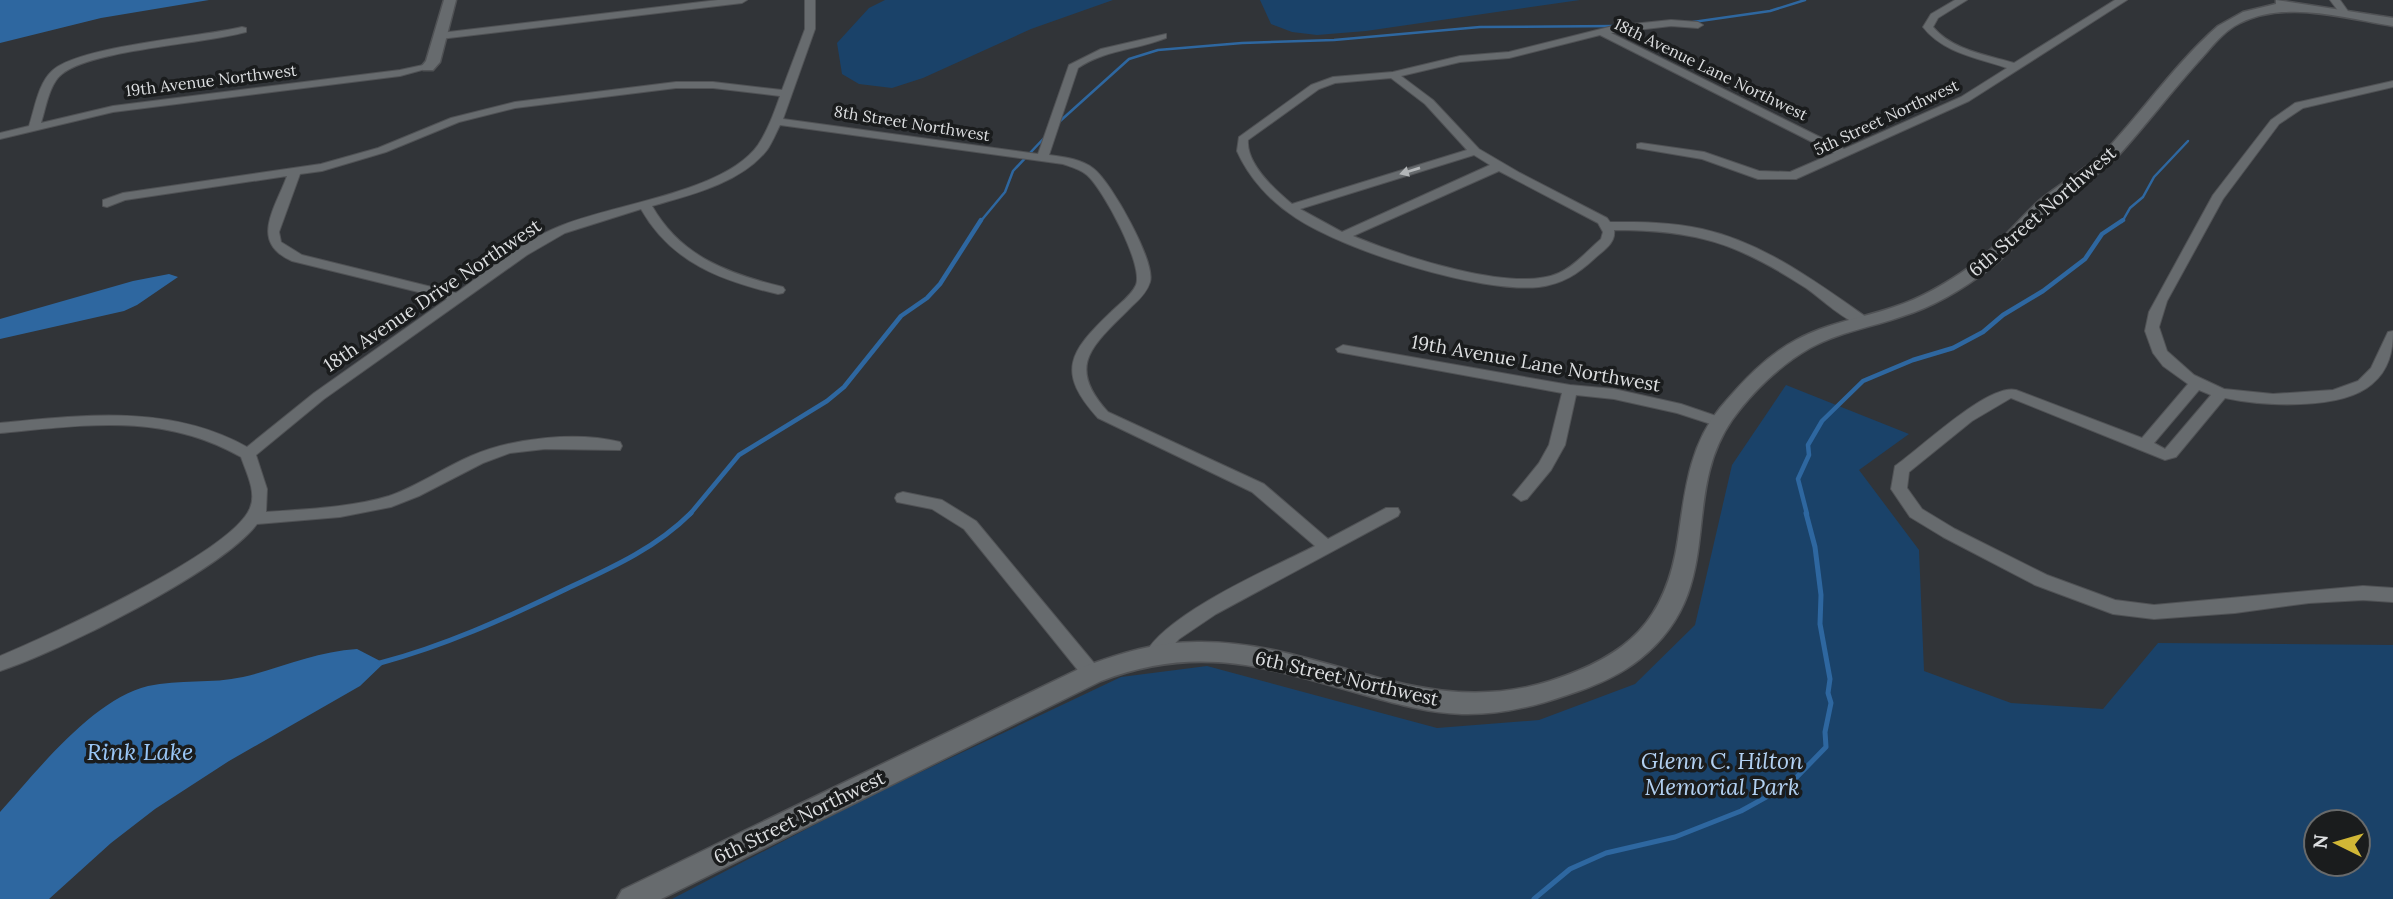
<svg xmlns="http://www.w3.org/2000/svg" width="2393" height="899" viewBox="0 0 2393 899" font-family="Lora,serif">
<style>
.green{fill:#1a4269;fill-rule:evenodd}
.water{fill:#2e67a0}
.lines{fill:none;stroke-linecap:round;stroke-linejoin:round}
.stream-far2{stroke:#2e67a0;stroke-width:2.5}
.stream-far1{stroke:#2e67a0;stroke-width:4.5}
.stream{stroke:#2e67a0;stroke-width:5}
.street-casing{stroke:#505255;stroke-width:2}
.secondary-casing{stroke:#505255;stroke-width:3}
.street{fill:#676b6e;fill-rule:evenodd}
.secondary{fill:#676b6e;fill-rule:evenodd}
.oneway{fill:#b3b6b8}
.labels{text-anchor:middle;stroke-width:7;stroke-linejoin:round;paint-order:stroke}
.far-street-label{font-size:16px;fill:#dcdee0;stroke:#1a1c1d}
.street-label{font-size:19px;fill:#dcdee0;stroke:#1a1c1d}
.near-park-label{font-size:23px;font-style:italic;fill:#b2d0f1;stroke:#1a1c1d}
.near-water-label{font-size:24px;font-style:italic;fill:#99c6f6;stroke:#1a1c1d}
</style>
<rect width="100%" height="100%" fill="#313438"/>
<g class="green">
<polygon points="885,0 1113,0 1031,29 923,78 892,88 859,84 842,74 837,43 869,8"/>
<polygon points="1260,0 1580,0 1366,31 1317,35 1292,32 1271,24"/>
<path d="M1786,385L1909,434L1859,470L1919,550L1924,671L2011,703L2103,709L2158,643L2393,645V899H672L864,799L1121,677L1207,666L1437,728L1539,720L1635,684L1695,625L1732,465ZM2316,822H2358V864H2316Z"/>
</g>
<g class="water">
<polygon points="0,0 209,0 101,18 0,43"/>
<polygon points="169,274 178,277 137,305 124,311 0,339 0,319 133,281"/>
<path d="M357,649L384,663L360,686L229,761L155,809L111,843L49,899H0V812C37,771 93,699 148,686C179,679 212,684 243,677C281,668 318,651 357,649Z"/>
</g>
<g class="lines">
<g class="stream-far2">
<polyline points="1693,22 1770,11 1805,0"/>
<polyline points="1059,122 1129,59 1158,50 1242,43 1334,40 1480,27 1615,26"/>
<polyline points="980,222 1005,192 1013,171 1046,136"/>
<polyline points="2122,222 2130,208 2143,197 2154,177 2188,141"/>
</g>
<g class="stream-far1">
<polyline points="690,514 739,455 827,401 844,387 901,316 927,298 940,284 981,220"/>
<polyline points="1807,514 1798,479 1809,455 1808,445 1822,421 1863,381 1913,360 1953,348 1983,332 2003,315 2043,291 2085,259 2102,234 2123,220"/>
</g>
<g class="stream">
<path d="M380,663C444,646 504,619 564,590C609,569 655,549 691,513"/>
<polyline points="1534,899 1570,869 1606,853 1675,837 1741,811 1790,784 1826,747 1825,732 1831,703 1828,693 1830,679 1820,624 1821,595 1815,547 1806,513"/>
</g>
<g class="street-casing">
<g id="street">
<polygon points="718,0 747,0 742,3 440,39 435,36 440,33"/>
<path d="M805,0H815V29L783,119L1038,154L1069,65L1101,49L1166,34V38C1136,50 1104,50 1078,68L1049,155C1064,157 1082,159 1094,169C1111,182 1156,262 1150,282C1147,292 1139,300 1131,307C1095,344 1064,364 1108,412L1264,484L1328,539L1386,508H1398L1400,512L1398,516L1216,614L1179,639L1161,659L1154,661L1147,659L1145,654C1167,613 1271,568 1315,546L1252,492L1098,418C1056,372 1069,352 1111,312C1119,304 1131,296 1136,285C1144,265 1103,189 1087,175C1080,169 1071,167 1063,164L780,125C776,133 772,143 767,150C741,183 691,195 652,206C681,257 729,274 783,287L785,290L783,293L778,294C721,281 671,262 641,209L565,233L527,255L324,399L256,455L267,489L266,512C306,509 349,508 389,496C418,486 443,468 471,456C512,438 576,431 620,442L622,446L620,450L545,449L510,453L483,463L419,496L391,507L340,517L257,524C223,570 57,653 0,671V656C48,636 233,552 250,508C257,492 246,472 241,457C162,412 86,425 0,433V423C84,415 170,404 247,447L314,393L447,299L292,261C249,242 275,209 287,176L125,200L107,207L103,206V200L123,193L321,164L378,148L451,118L515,102L676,82H713L782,90L805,29ZM676,88H713L780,96C774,113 768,130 758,145C724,193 611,204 558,227C521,242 488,270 456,293L302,255L281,242L279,232L300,174L322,171L386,152L459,122L515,108Z"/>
<path d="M1955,0H1967L1938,18L1933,27C1952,50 1987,55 2014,63L2115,0H2127L1969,101L1796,179H1758L1702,159L1637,148V144L1641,143L1704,152L1759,171L1790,172L1834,153L1600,35L1509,58L1460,62L1401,76L1433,100L1479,149L1520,173L1607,218L1610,222C1641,222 1672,222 1702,229C1765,243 1817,283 1869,319L1871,322L1869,325L1864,326C1844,321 1823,300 1806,288C1737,243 1696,230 1614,230C1616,243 1604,250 1595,258C1578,274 1562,284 1539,287C1479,293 1346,251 1296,218C1271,202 1249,178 1237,151L1239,137L1311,85L1333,77L1393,72L1460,56L1509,52L1613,26L1671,20L1698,22L1703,25L1698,28L1671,26L1611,33L1844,149L1961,97L2007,68C1978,58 1943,53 1923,27L1931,14ZM1391,78L1425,104L1467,150L1292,204C1275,190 1246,164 1248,140L1319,89L1335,83ZM1474,155L1490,165L1342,232L1300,209ZM1499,171L1598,223L1603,232L1601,239C1588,250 1575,266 1559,273C1513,294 1399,255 1353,236Z"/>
<polygon points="2330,0 2340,0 2350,14 2348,16 2342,16"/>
<path d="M242,27L246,28V32C203,44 91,50 62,74C49,84 46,108 41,123L113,106L400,70L428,64L433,67L400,76L113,112L0,139V133L29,126C35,108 38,84 52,71C78,46 201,37 242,27Z"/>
<path d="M2393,81V87L2303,108L2279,124L2223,199L2167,301L2159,327L2167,351L2194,375L2224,389L2273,394L2333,390L2358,381L2371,368L2388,332L2393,331C2393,351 2389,370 2372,384C2341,411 2262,406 2225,398L2176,457L2165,460L2011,398L1972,421L1909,472L1907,488L1922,509L1955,529L2047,575L2115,600L2154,605L2363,586L2393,588V602L2363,600L2309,603L2235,613L2154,619L2113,614L2035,585L1943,537L1910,517L1891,489L1895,466C1920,449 1988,383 2016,390L2142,438L2188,384L2163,366L2153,353L2145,331L2149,312L2213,195L2271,120L2295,103ZM2199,390L2211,395L2165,449L2154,443Z"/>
<polygon points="1343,345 1570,385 1614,389 1681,404 1725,419 1728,422 1720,427 1677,413 1614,399 1576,395 1565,445 1551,470 1527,499 1521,501 1513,495 1539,463 1549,445 1562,393 1338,352 1336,349"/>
<polygon points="903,492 942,500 976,521 1099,669 1101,674 1099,679 1092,681 1085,679 964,529 932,509 897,502 895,498 897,494"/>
</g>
</g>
<g class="secondary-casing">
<g id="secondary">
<polygon points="444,0 456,0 440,62 433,70 423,70 421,67 426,61"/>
<path d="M2276,0L2393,18V26C2344,18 2287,0 2240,23C2223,31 2211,48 2198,62C2171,92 2146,125 2118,156C2099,176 2075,188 2054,206C2030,226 2014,251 1989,269C1963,289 1935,306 1903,316C1872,327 1839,332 1810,348C1780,365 1752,392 1732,420C1678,498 1729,588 1640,659C1619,676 1592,687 1567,695C1533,707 1498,715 1462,714C1429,713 1397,704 1365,695C1268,668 1200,643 1101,681L661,899H617L622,890L1083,667C1121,653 1156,642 1197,642C1321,640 1421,722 1550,681C1628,656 1666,621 1678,539C1685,492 1689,446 1720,408C1742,382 1766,356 1796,340C1827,323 1862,318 1894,307C1922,298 1947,283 1971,266C1998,247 2016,221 2040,200C2063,181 2089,168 2110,146C2146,107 2177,62 2218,26L2243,12L2276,4Z"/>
</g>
</g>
<use href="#street" class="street"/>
<use href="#secondary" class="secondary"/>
</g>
<defs><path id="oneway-solid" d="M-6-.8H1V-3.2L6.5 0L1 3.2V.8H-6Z" transform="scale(1.75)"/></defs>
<use class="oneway" href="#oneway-solid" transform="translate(1410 171) rotate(163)"/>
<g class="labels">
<g class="far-street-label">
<text transform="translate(1711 69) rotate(26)" y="6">18th Avenue Lane Northwest</text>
<text transform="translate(211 80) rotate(-7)" y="6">19th Avenue Northwest</text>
<text transform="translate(1886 117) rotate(-25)" y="6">5th Street Northwest</text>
<text transform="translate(912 123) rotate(9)" y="6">8th Street Northwest</text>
</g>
<g class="street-label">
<text transform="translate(2042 211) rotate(-41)" y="7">6th Street Northwest</text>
<text transform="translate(432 295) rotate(-34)" y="7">18th Avenue Drive Northwest</text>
<text transform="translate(1536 363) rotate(10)" y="7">19th Avenue Lane Northwest</text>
<text transform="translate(1347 678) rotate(13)" y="7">6th Street Northwest</text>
<text transform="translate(799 817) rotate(-26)" y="7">6th Street Northwest</text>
</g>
<g class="near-park-label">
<text x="1722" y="769">Glenn C. Hilton<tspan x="1722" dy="26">Memorial Park</tspan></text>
</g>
<g class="near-water-label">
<text x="140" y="760">Rink Lake</text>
</g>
</g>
<g transform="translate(2337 843) rotate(275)"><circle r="33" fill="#1a1c1d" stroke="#686a6b" stroke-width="2"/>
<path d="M0-5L12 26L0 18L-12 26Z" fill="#d1b736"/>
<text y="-10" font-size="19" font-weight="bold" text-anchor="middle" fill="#dcdee0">N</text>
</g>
</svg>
